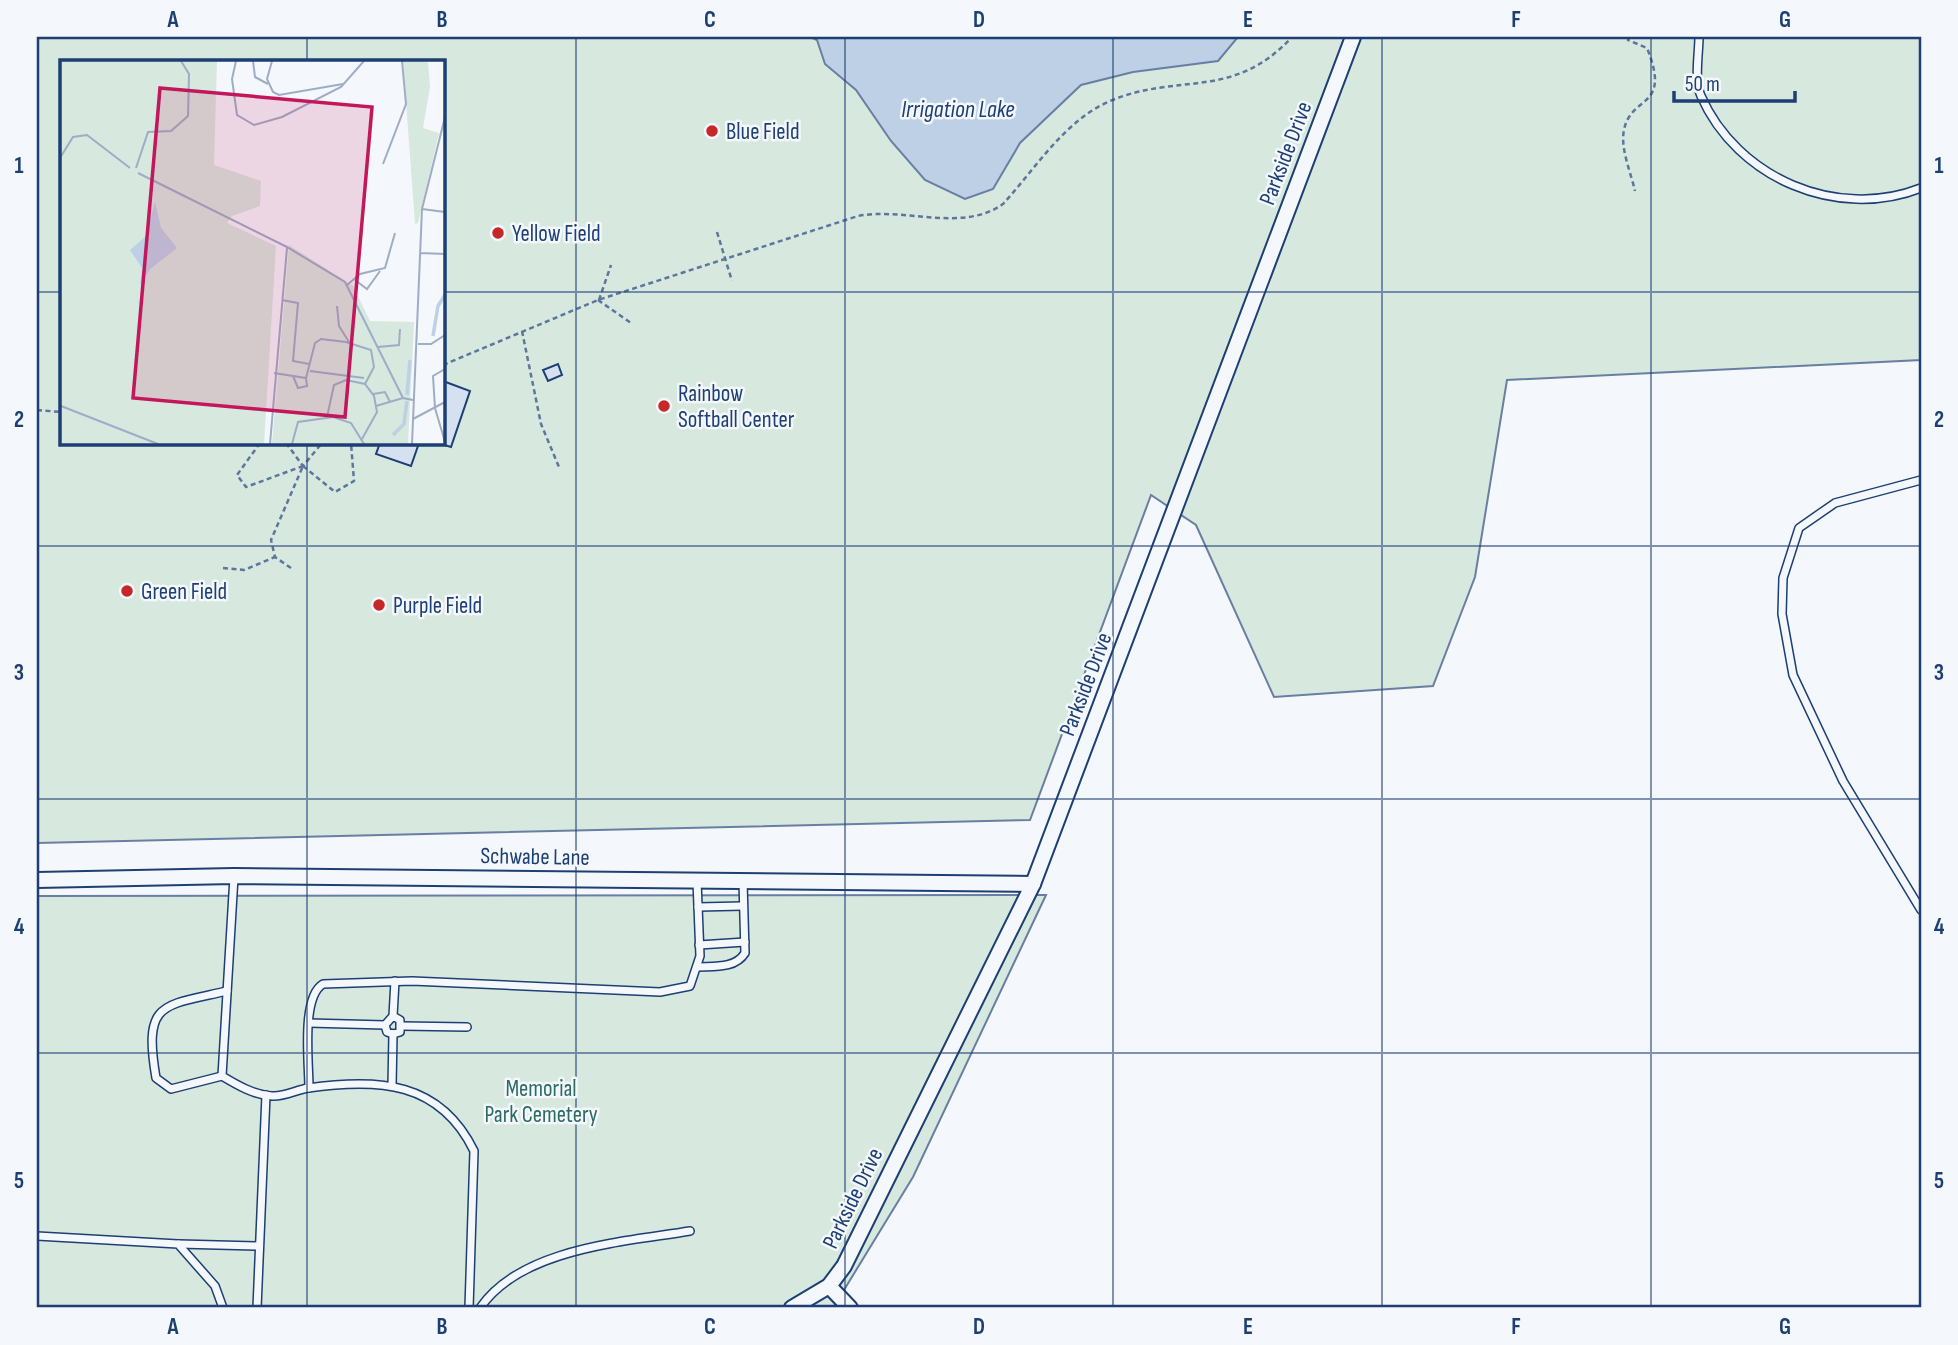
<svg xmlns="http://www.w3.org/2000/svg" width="1958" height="1345" viewBox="0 0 1958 1345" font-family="'Sofia Sans Condensed',sans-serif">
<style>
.green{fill:#d7e8df;stroke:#687fa3;stroke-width:2;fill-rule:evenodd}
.water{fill:#bed0e5;stroke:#687fa3;stroke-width:2}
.building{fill:#d5e0f0;stroke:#1d3f73;stroke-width:2}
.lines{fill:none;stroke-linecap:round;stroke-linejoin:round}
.lane-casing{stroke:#1d3f73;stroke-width:10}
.street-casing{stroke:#1d3f73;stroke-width:18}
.path{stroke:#5e769c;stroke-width:2.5;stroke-dasharray:5 3.5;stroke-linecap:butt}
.lane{stroke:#f4f7fb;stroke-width:7}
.street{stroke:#f4f7fb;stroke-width:14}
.grid{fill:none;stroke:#1d3f73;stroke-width:2;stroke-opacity:0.55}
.poi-dot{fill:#c62828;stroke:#f4f7fb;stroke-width:2.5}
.labels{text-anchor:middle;stroke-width:5;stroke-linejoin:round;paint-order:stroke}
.poi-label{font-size:23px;fill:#1d3f73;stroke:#f4f7fb;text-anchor:start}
.street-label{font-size:23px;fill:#1d3f73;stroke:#f4f7fb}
.park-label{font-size:23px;fill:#2c6c60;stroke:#f4f7fb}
.water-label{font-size:24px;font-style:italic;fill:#1d3f73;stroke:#f4f7fb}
.inset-river{fill:none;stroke:#bed0e5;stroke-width:3.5}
.inset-road{fill:none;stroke:#9eadc5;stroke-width:2}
.view{fill:#c2185b;fill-opacity:0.15;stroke:#c2185b;stroke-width:3.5}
.inset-edge{fill:none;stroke:#1d3f73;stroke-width:3.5}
.neatline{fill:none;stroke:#1d3f73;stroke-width:2.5}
.grid-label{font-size:23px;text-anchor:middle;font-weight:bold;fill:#1d3f73}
</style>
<rect width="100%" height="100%" fill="#f4f7fb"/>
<g class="green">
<path d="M37,37H1921V360L1507,380L1475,577L1433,686L1274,697L1196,525L1151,495L1030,820L37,843ZM61,61H443V443H61Z"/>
<polygon points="1046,895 913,1177 833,1308 37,1308 37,896"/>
</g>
<polygon class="water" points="810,37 1238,37 1218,61 1133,72 1081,85 1020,143 993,189 965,199 925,180 891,141 856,90 825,64 817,40"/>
<g class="building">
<polygon points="558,364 562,375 548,381 543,370"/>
<polygon points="443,381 470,391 451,447 438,443 443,443"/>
<polygon points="380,443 419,443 411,466 376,454"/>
</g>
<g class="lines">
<g class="lane-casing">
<g id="lane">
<path d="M1699,37C1699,53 1694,81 1701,96C1737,178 1837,221 1921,188"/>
<polyline points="1921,480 1835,503 1799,528 1783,578 1782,614 1793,675 1843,781 1921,910"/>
<path d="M234,877L222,1076C237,1085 254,1095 272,1096C284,1097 296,1090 308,1088C378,1078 440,1081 474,1151L469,1308"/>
<polyline points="698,907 743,906"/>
<polyline points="699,945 745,942"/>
<path d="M697,967C714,966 735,969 745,953L743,881"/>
<polyline points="393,1016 385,1025 387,1032 393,1034 400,1032 400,1020 393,1016 395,981"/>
<polyline points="309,1023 385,1025"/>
<polyline points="402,1026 467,1027"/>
<path d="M222,1076L171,1089L156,1078C143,1001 162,1006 227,991"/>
<polyline points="392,1086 393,1034"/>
<path d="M309,1088C309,1063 301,997 323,984L412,981L660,992L690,986L700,956L697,881"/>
<polyline points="37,1236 178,1244 215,1286 223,1308"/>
<polyline points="179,1244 259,1246"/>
<polyline points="257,1308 266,1095"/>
<path d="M480,1308C521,1248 624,1242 690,1231"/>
</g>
</g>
<g class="street-casing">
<g id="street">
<polyline points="37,880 234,876 1033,884"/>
<polyline points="829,1286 850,1308"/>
<polyline points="792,1308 829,1286 844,1266 1033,884 1353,37"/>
</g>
</g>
<g class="path">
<path d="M1629,37L1628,40L1647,48C1672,110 1631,94 1624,130C1620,148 1631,173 1635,191"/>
<polyline points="717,232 732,281"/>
<polyline points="598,300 631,323"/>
<polyline points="599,300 611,265"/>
<polyline points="522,331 541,424 559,467"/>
<path d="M443,365L598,300L858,216C905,207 962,233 1003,204C1036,168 1064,121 1110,101C1179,72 1233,101 1292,37"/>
<polyline points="37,410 61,412"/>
<polyline points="260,443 237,475 246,487 303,466"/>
<polyline points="286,443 303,466 322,443"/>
<polyline points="303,466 335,492 354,481 351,443"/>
<polyline points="223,568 244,570 275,557"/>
<polyline points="291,568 275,557 271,540 303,466"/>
</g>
<use href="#lane" class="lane"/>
<use href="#street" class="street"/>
</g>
<path class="grid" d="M307,37V61M576,37V1308M845,37V1308M1113,37V1308M1382,37V1308M1651,37V1308M37,292H61M443,292H1921M307,443V1308M37,546H1921M37,799H1921M37,1053H1921"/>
<g class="poi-dot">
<circle cx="712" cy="131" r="7"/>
<circle cx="498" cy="233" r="7"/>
<circle cx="664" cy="406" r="7"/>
<circle cx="127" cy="591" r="7"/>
<circle cx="379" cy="605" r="7"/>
</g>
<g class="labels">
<g class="poi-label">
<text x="726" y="139">Blue Field</text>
<text x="512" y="241">Yellow Field</text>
<text x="678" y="401">Rainbow<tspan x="678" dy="26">Softball Center</tspan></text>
<text x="141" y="599">Green Field</text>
<text x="393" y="613">Purple Field</text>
</g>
<g class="street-label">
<text transform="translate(1285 153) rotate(-69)" y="8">Parkside Drive</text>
<text transform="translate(1085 684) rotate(-69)" y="8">Parkside Drive</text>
<text transform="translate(535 856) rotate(1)" y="8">Schwabe Lane</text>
<text transform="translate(852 1198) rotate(-64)" y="8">Parkside Drive</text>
</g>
<g class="park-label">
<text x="541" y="1096">Memorial<tspan x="541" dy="26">Park Cemetery</tspan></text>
</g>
<g class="water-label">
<text x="958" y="117">Irrigation Lake</text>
</g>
</g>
<g transform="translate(60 60)">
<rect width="385" height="385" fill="#f4f7fb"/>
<path d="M0,1H157L154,105L201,121L200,146L172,156L167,163L216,186L204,384H0ZM343,1H368L370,27L363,68L379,73L358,163L355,164ZM229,185L293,226L310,261L354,262L348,384H212Z" fill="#d7e8df"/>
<path d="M95,142L101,168L117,188L90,209L80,225L82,208L70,190L86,176Z" fill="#bed0e5"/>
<path class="inset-river" d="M373,276L378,246L385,235M347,335L350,300M333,375L344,364L347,341"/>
<path class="inset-road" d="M176,1L172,19L177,55L194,65L222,57L281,27L304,1M193,1L195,17L208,24M212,1L207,19L213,32L219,35L283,24M0,98L13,77L27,75L70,108M323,104L346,44L342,1M76,108L88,72L111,71L128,56L129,14L121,1M78,113L227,187L285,222L343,338L353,340M362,149L385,152M361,193L385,194M295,220L307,229L320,211M287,225L300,214L325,208L335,173M222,240L238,243L233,301L249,304M277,246L279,266L289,282M358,284H371L385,275M318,287L339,285L340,269M385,309L373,316L375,348L385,382M250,311L304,318M214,313L246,318L255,283L261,279L286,282L311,290L314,307L305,324M233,316L238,328L247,326L246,318M313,334L325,332L330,342M1,346L98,384M316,346L343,338M267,357L274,325L286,320L305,324L314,336L317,352L302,379M353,359L385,342M210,384L227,188M232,384L238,362L273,357L291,363L304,384M352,384L362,149L385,57"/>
<path class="view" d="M100,28L312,47L285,357L73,338Z"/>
<rect width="385" height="385" class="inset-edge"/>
</g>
<rect width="1958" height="1345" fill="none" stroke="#f4f7fb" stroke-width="77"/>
<path d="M1674 91v10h121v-10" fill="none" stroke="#1d3f73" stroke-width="3.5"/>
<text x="1685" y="91" font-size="21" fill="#1d3f73" stroke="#f4f7fb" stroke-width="5" paint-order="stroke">50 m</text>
<rect x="38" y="38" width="1882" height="1268" class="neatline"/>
<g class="grid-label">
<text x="173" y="27">A</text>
<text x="442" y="27">B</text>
<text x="710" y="27">C</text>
<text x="979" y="27">D</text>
<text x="1248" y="27">E</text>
<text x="1516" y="27">F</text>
<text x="1785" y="27">G</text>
<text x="19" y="173">1</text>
<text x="1939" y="173">1</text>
<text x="19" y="427">2</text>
<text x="1939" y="427">2</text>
<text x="19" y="680">3</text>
<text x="1939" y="680">3</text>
<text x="19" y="934">4</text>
<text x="1939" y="934">4</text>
<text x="19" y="1188">5</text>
<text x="1939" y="1188">5</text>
<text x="173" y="1334">A</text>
<text x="442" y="1334">B</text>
<text x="710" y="1334">C</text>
<text x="979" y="1334">D</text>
<text x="1248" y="1334">E</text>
<text x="1516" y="1334">F</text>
<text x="1785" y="1334">G</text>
</g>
</svg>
